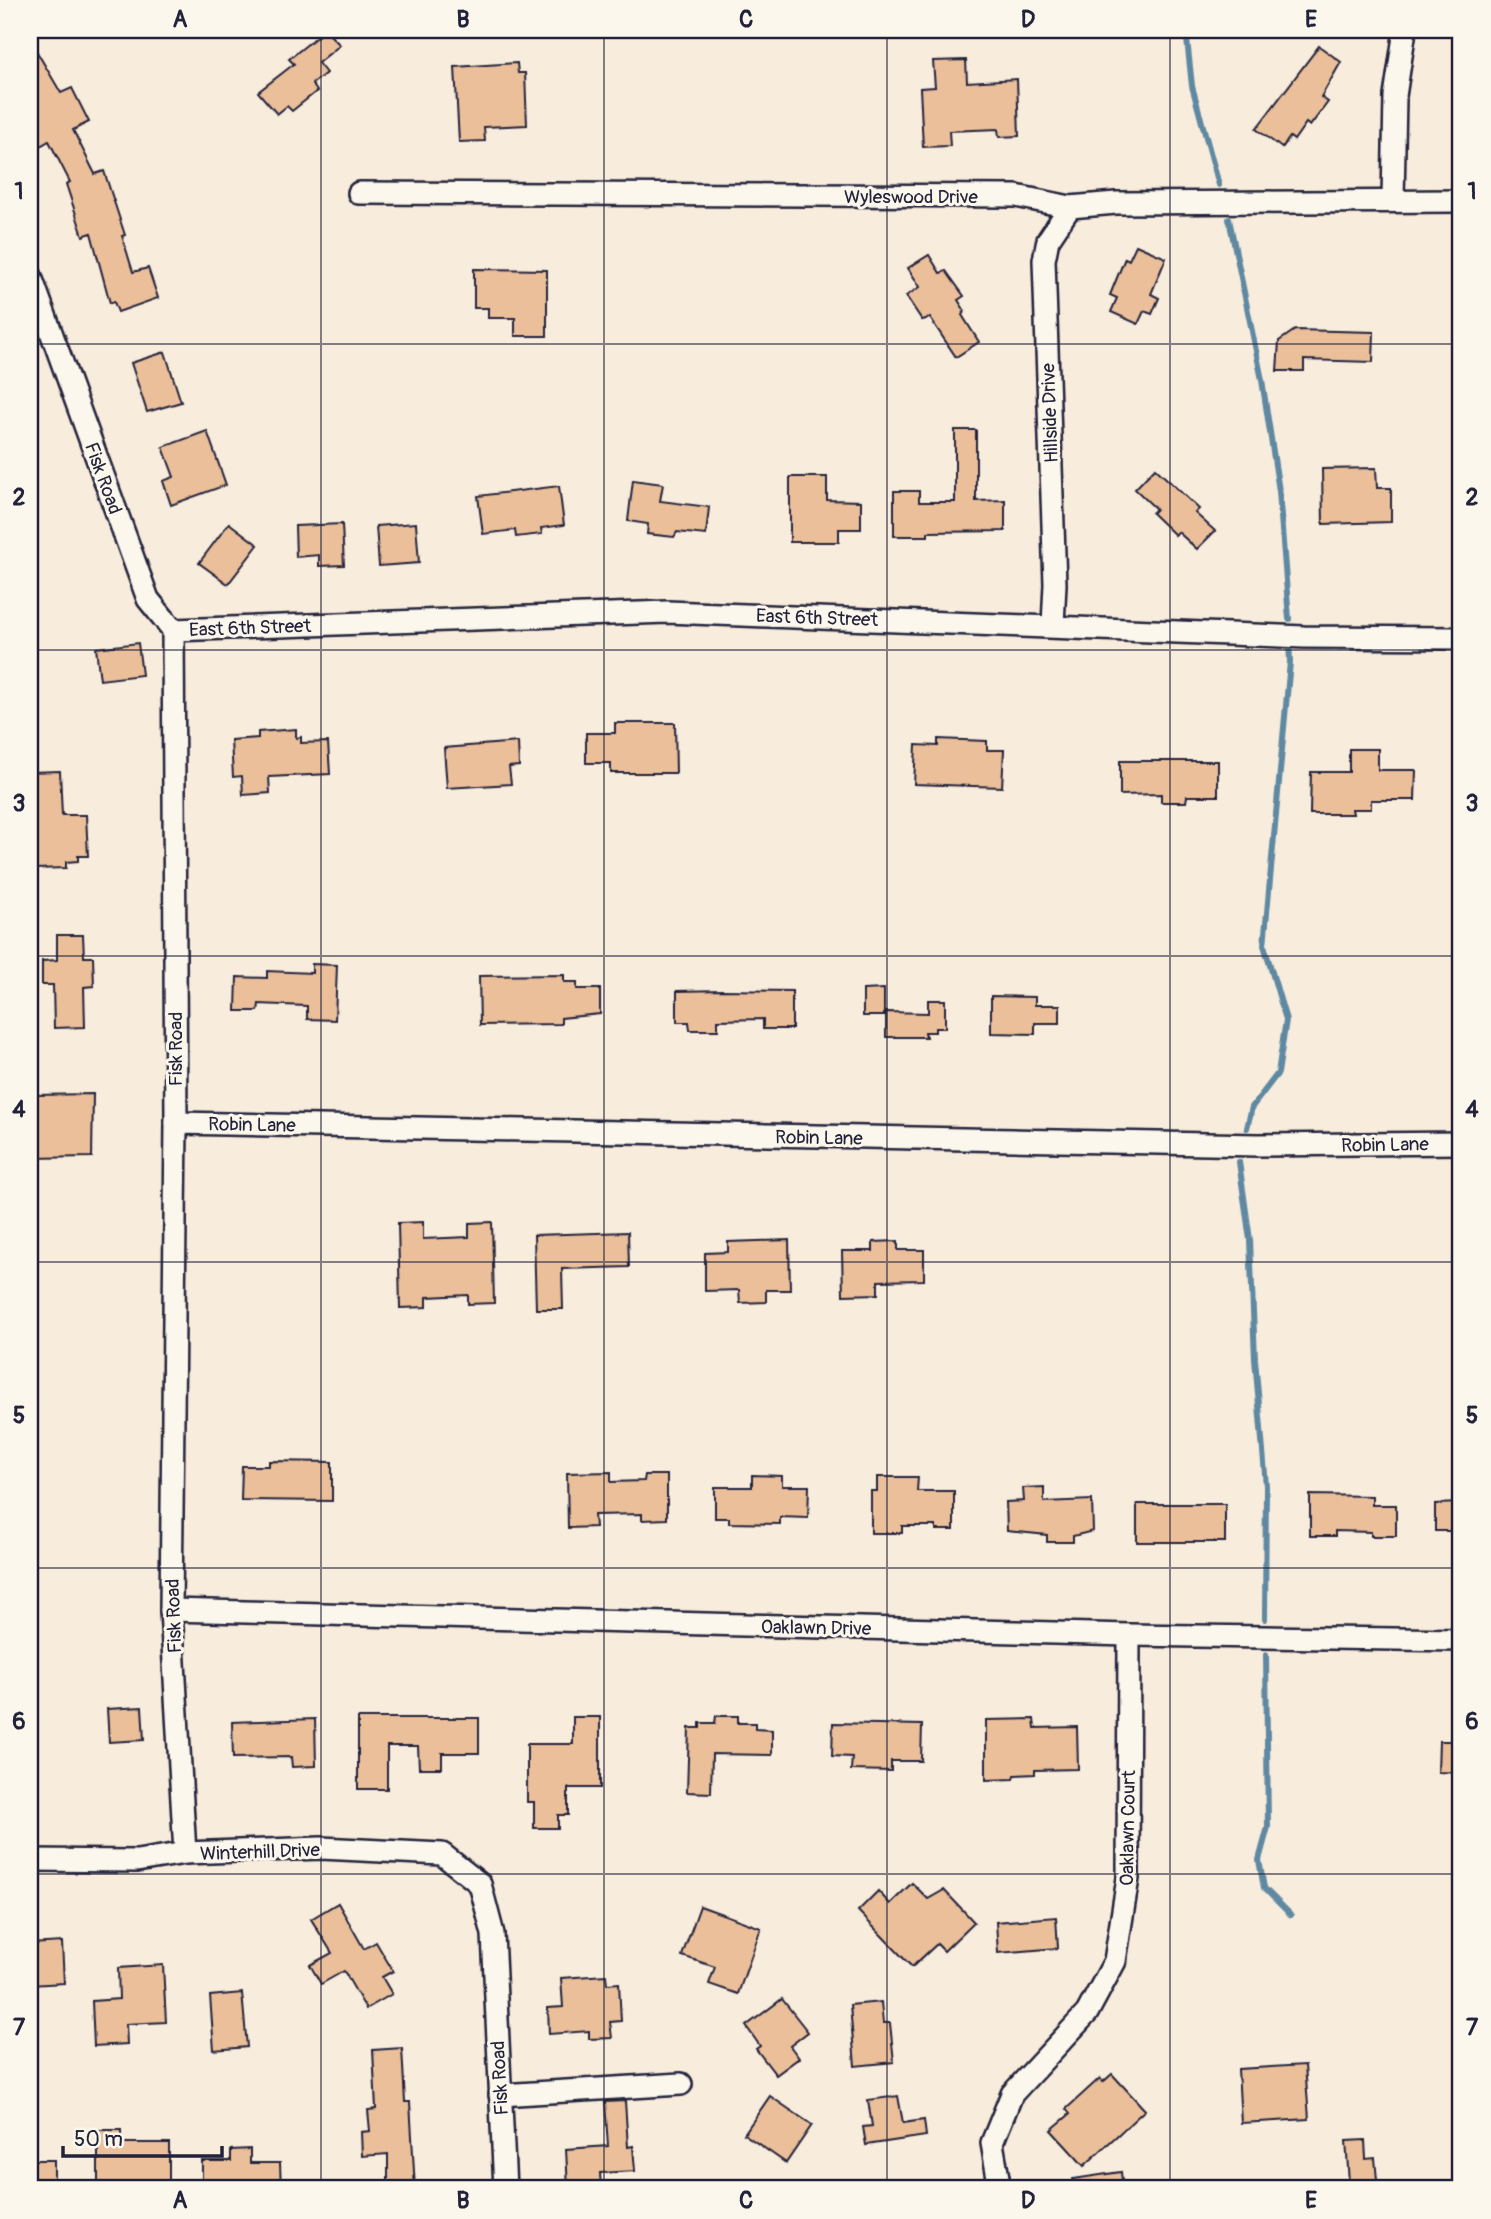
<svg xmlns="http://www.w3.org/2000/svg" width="1491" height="2219" viewBox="0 0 1491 2219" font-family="Pangolin,sans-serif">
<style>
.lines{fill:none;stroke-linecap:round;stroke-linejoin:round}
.stream{stroke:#5e89a2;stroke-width:6}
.building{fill:#ebbf9a;stroke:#22223b;stroke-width:2}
.street-casing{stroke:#22223b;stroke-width:26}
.street{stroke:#fbf7ec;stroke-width:21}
.grid{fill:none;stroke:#22223b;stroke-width:2;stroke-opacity:0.55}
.labels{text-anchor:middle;stroke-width:6;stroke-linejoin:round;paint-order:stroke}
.street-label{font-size:19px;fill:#22223b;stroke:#fbf7ec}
.neatline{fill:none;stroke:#22223b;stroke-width:2.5}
.grid-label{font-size:23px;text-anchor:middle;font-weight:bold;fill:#22223b}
</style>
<rect width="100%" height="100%" fill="#f8ecdc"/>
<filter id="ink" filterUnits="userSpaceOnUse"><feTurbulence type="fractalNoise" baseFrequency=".0143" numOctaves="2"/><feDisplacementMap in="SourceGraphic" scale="14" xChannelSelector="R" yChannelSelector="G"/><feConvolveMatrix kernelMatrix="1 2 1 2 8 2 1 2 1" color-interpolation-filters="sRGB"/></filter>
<g filter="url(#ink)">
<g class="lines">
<g class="stream">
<polyline points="1186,30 1192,86 1219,185"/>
<polyline points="1229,219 1262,380 1279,491 1289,619"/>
<polyline points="1247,1128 1252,1107 1278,1073 1286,1020 1264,945 1290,662 1289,640"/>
<polyline points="1239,1162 1250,1240 1255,1359 1266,1486 1265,1619"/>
<polyline points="1266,1655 1268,1827 1259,1860 1264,1888 1291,1915"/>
</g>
</g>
<g class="building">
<polygon points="325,30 340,45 318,63 326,73 312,84 317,91 292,111 287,106 277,114 258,92 294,64 289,59"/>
<polygon points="30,40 61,93 72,88 89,122 73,130 95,174 104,171 125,235 122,236 133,272 148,268 158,298 118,312 114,302 110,303 91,233 83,236 66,184 70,182 49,141 40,146 30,126"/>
<polygon points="1319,46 1341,62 1321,97 1328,102 1310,126 1306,123 1294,140 1290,137 1282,148 1256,129"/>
<polygon points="966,60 967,82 1017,79 1019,136 999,137 998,129 949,131 950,146 923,147 920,88 935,87 933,61"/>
<polygon points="517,63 518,73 525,73 527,125 484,127 485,141 459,142 455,67"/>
<polygon points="1136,245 1166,258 1151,294 1159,298 1152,314 1144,311 1138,324 1111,312 1117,298 1110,295 1125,258 1129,260"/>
<polygon points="929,255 940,273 946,271 964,296 958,300 965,311 962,315 979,342 956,357 930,318 922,320 906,296 920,287 908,268"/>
<polygon points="474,269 547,270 547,336 515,336 515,318 488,318 488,308 474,308"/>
<polygon points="1295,330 1374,332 1373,362 1304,360 1304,371 1277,371 1279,341"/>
<polygon points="165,352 181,402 147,412 131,363"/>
<polygon points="955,430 976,430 976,501 1005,500 1005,531 928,532 928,536 894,536 894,491 919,491 919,502 955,502"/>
<polygon points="207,431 226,485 171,505 163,481 174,477 163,447"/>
<polygon points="1155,468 1199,509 1195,513 1215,531 1197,549 1178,532 1175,535 1152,513 1156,509 1135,489"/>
<polygon points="1376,468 1377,488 1391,488 1391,522 1323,524 1322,469"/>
<polygon points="790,477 827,477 827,500 861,501 861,529 839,529 839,542 790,542"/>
<polygon points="633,480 663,484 660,501 709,507 706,535 677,532 674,537 647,534 648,524 628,521"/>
<polygon points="559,486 564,525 541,528 542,534 516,537 515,530 483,534 478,496"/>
<polygon points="229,523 258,545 228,584 199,563"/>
<polygon points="416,523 419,563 379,566 376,526"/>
<polygon points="342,524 344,565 319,566 319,555 296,557 295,526"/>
<polygon points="138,643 142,675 100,680 96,648"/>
<polygon points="615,723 675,723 676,773 611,773 611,763 586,763 586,733 615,733"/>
<polygon points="296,729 296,738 301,737 301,743 328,742 330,774 269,777 270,793 243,795 242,776 233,777 231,740 258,738 258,732"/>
<polygon points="938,739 987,741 987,750 1004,750 1002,787 914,784 916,745 938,746"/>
<polygon points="518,742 519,766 509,767 511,784 447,788 444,748"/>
<polygon points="1349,749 1378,749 1378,770 1416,770 1415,800 1371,800 1371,809 1352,809 1353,814 1310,814 1311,772 1349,772"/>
<polygon points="1120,761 1218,761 1218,796 1187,796 1186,802 1161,802 1161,794 1120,795"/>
<polygon points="60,771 62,815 86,815 88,856 78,856 78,861 66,862 66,868 35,869 30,772"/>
<polygon points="57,935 83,935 84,957 93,957 94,986 84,987 85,1027 54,1028 53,985 42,985 42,961 57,960"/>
<polygon points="312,964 337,965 335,1020 307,1019 307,1006 259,1004 258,1011 236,1011 237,977 267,978 267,971 312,973"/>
<polygon points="564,975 564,982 577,982 577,989 600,989 600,1014 561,1018 561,1024 480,1025 479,976"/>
<polygon points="884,989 884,1016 863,1016 863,990"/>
<polygon points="723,990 792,991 792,1029 763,1029 763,1019 718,1020 718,1030 690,1030 689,1022 677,1022 677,991"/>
<polygon points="991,996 1035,997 1035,1005 1060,1005 1060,1023 1035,1023 1035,1034 991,1033"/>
<polygon points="928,1000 945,1000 945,1028 935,1028 935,1032 925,1032 926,1037 886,1037 886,1012 928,1013"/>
<polygon points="93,1094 92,1157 30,1158 30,1137 36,1137 35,1095"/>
<polygon points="423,1222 423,1239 469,1237 469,1223 492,1222 494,1303 468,1304 468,1295 427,1297 427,1307 400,1308 398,1223"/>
<polygon points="628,1232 629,1267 562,1269 563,1309 536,1309 534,1235"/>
<polygon points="789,1240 790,1290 766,1290 766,1302 740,1303 739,1290 705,1291 705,1253 728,1252 728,1242"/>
<polygon points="898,1241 898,1250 924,1250 924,1280 878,1281 878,1294 843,1295 842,1251 873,1251 873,1242"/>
<polygon points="269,1461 332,1462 332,1501 241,1500 242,1466 269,1466"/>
<polygon points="611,1472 611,1482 644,1481 645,1475 667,1475 667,1519 642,1520 642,1514 594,1515 595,1527 568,1528 567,1473"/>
<polygon points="752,1475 782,1476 782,1486 809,1486 808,1518 780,1517 780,1524 729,1523 729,1518 715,1518 715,1487 752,1487"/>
<polygon points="877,1477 918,1477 917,1491 954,1491 954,1530 936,1530 936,1526 902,1526 902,1533 871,1533 871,1491 877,1491"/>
<polygon points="1044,1487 1044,1502 1092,1500 1093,1531 1073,1536 1073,1542 1047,1542 1047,1535 1007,1531 1006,1502 1024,1501 1023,1488"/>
<polygon points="1310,1495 1372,1496 1372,1505 1396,1505 1396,1536 1371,1536 1371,1532 1335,1531 1335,1536 1310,1536"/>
<polygon points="1461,1503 1461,1531 1435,1531 1435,1504"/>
<rect x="1137" y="1504" width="88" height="38"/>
<polygon points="142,1707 144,1740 109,1742 107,1709"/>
<polygon points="716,1716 738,1716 738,1723 755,1723 755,1729 772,1730 772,1755 712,1754 711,1793 687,1792 689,1728 700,1728 700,1723 715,1723"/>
<polygon points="573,1717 600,1717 600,1788 568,1788 568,1815 558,1815 558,1828 534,1828 534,1802 527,1802 527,1744 573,1744"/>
<polygon points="358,1718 479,1718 479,1753 442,1753 442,1768 419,1768 418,1746 387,1746 387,1789 358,1789"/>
<polygon points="315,1719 316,1766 292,1767 291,1757 233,1758 232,1722"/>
<polygon points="1034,1719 1035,1728 1077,1727 1078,1769 1035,1770 1035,1774 1015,1775 1014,1779 986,1780 986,1720"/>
<polygon points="833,1723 922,1725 921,1761 891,1761 891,1771 851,1770 852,1757 832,1756"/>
<polygon points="1439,1741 1461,1741 1461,1773 1438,1772"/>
<polygon points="912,1883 928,1899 944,1890 974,1922 944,1951 937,1944 912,1967 858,1911 878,1891 890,1904"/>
<polygon points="338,1903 364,1949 376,1942 393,1971 382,1977 392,1994 366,2009 344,1971 321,1984 310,1965 332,1953 311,1919"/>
<polygon points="700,1906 761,1928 738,1994 709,1984 715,1967 682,1956"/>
<polygon points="1056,1917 1058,1948 998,1953 996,1922"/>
<polygon points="62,1942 64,1983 30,1985 30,1944"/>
<polygon points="163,1965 166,2022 126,2024 127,2044 94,2046 92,2001 119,1999 118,1968"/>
<polygon points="606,1975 607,1984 619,1983 621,2021 610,2022 612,2038 589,2039 589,2031 549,2034 548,2008 563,2007 561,1978"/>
<polygon points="242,1993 247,2047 214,2050 210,1996"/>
<polygon points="782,1999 808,2032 790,2046 799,2058 776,2075 756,2049 760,2046 746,2026"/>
<polygon points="881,2002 883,2023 890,2023 894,2062 855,2066 850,2005"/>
<polygon points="402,2048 405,2102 410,2102 415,2189 388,2189 388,2154 362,2156 361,2132 370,2131 368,2110 376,2109 373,2050"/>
<polygon points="1305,2065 1309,2119 1241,2123 1238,2069"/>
<polygon points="1112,2074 1145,2110 1084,2166 1051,2130 1070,2114 1066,2109 1100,2078 1103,2082"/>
<polygon points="770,2096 812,2125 786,2163 744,2134"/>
<polygon points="898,2096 903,2123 924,2120 926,2136 866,2145 863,2127 872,2126 868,2100"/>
<polygon points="625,2101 628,2147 633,2146 635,2171 600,2173 601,2189 568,2189 566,2149 608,2146 605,2102"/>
<polygon points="98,2130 121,2130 121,2143 169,2143 169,2187 111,2189 111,2186 98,2186"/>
<polygon points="1365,2140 1366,2159 1375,2158 1377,2180 1349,2182 1346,2141"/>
<polygon points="250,2149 250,2163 280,2163 281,2189 202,2189 202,2161 231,2161 231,2150"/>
<rect x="30" y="2160" width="24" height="29"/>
<polygon points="1121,2172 1123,2189 1074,2189 1073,2179"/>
</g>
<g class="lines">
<g class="street-casing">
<g id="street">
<polyline points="359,193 1016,196 1070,207 1116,203 1461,201"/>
<polyline points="1393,200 1395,96 1405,30"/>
<polyline points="30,274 148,599 173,630 176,1123 171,1610 185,1853"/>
<polyline points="1053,625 1055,584 1044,260 1048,240 1070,207"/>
<polyline points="173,630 667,612 1304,637 1461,638"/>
<polyline points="176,1123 1258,1145 1461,1143"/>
<polyline points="171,1610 1129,1635 1461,1640"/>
<polyline points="30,1860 137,1861 185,1853 321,1848 442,1854 480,1884 493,1934 505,2189"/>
<polyline points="500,2095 681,2084"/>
<polyline points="1000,2189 992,2143 1012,2094 1087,2013 1115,1961 1128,1878 1129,1635"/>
</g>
</g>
<use href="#street" class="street"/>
</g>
</g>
<path class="grid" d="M321,30V2189M604,30V2189M887,30V2189M1170,30V2189M30,344H1461M30,650H1461M30,956H1461M30,1262H1461M30,1568H1461M30,1874H1461"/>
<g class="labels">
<g class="street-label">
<text x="911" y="203">Wyleswood Drive</text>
<text transform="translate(1049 413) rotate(-92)" y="7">Hillside Drive</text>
<text transform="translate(104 478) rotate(70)" y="7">Fisk Road</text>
<text transform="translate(817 617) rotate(2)" y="7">East 6th Street</text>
<text transform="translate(250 627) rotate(-2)" y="7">East 6th Street</text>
<text transform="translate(175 1049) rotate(-90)" y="7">Fisk Road</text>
<text transform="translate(252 1124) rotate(1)" y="7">Robin Lane</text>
<text transform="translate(819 1137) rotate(1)" y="7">Robin Lane</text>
<text transform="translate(1385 1144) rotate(-1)" y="7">Robin Lane</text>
<text transform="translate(173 1616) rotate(-92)" y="7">Fisk Road</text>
<text transform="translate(816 1627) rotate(1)" y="7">Oaklawn Drive</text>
<text transform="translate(1127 1828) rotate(-89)" y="7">Oaklawn Court</text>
<text transform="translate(260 1851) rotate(-2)" y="7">Winterhill Drive</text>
<text transform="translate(499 2078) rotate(-93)" y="7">Fisk Road</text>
</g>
</g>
<rect width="1491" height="2219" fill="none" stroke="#fbf7ec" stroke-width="77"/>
<path d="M63 2146v10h159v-10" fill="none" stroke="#22223b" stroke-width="3.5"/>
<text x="74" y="2146" font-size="21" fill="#22223b" stroke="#fbf7ec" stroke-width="5" paint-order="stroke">50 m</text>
<rect x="38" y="38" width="1414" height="2142" class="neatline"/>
<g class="grid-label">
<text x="180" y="27">A</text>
<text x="463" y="27">B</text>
<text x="746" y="27">C</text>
<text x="1028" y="27">D</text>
<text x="1311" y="27">E</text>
<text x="19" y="199">1</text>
<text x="1472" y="199">1</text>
<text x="19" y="505">2</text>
<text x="1472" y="505">2</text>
<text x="19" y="811">3</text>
<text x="1472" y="811">3</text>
<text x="19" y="1117">4</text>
<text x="1472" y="1117">4</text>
<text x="19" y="1423">5</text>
<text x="1472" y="1423">5</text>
<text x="19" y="1729">6</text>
<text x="1472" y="1729">6</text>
<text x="19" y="2035">7</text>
<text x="1472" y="2035">7</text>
<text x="180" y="2208">A</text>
<text x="463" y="2208">B</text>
<text x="746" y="2208">C</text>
<text x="1028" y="2208">D</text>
<text x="1311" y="2208">E</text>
</g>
</svg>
